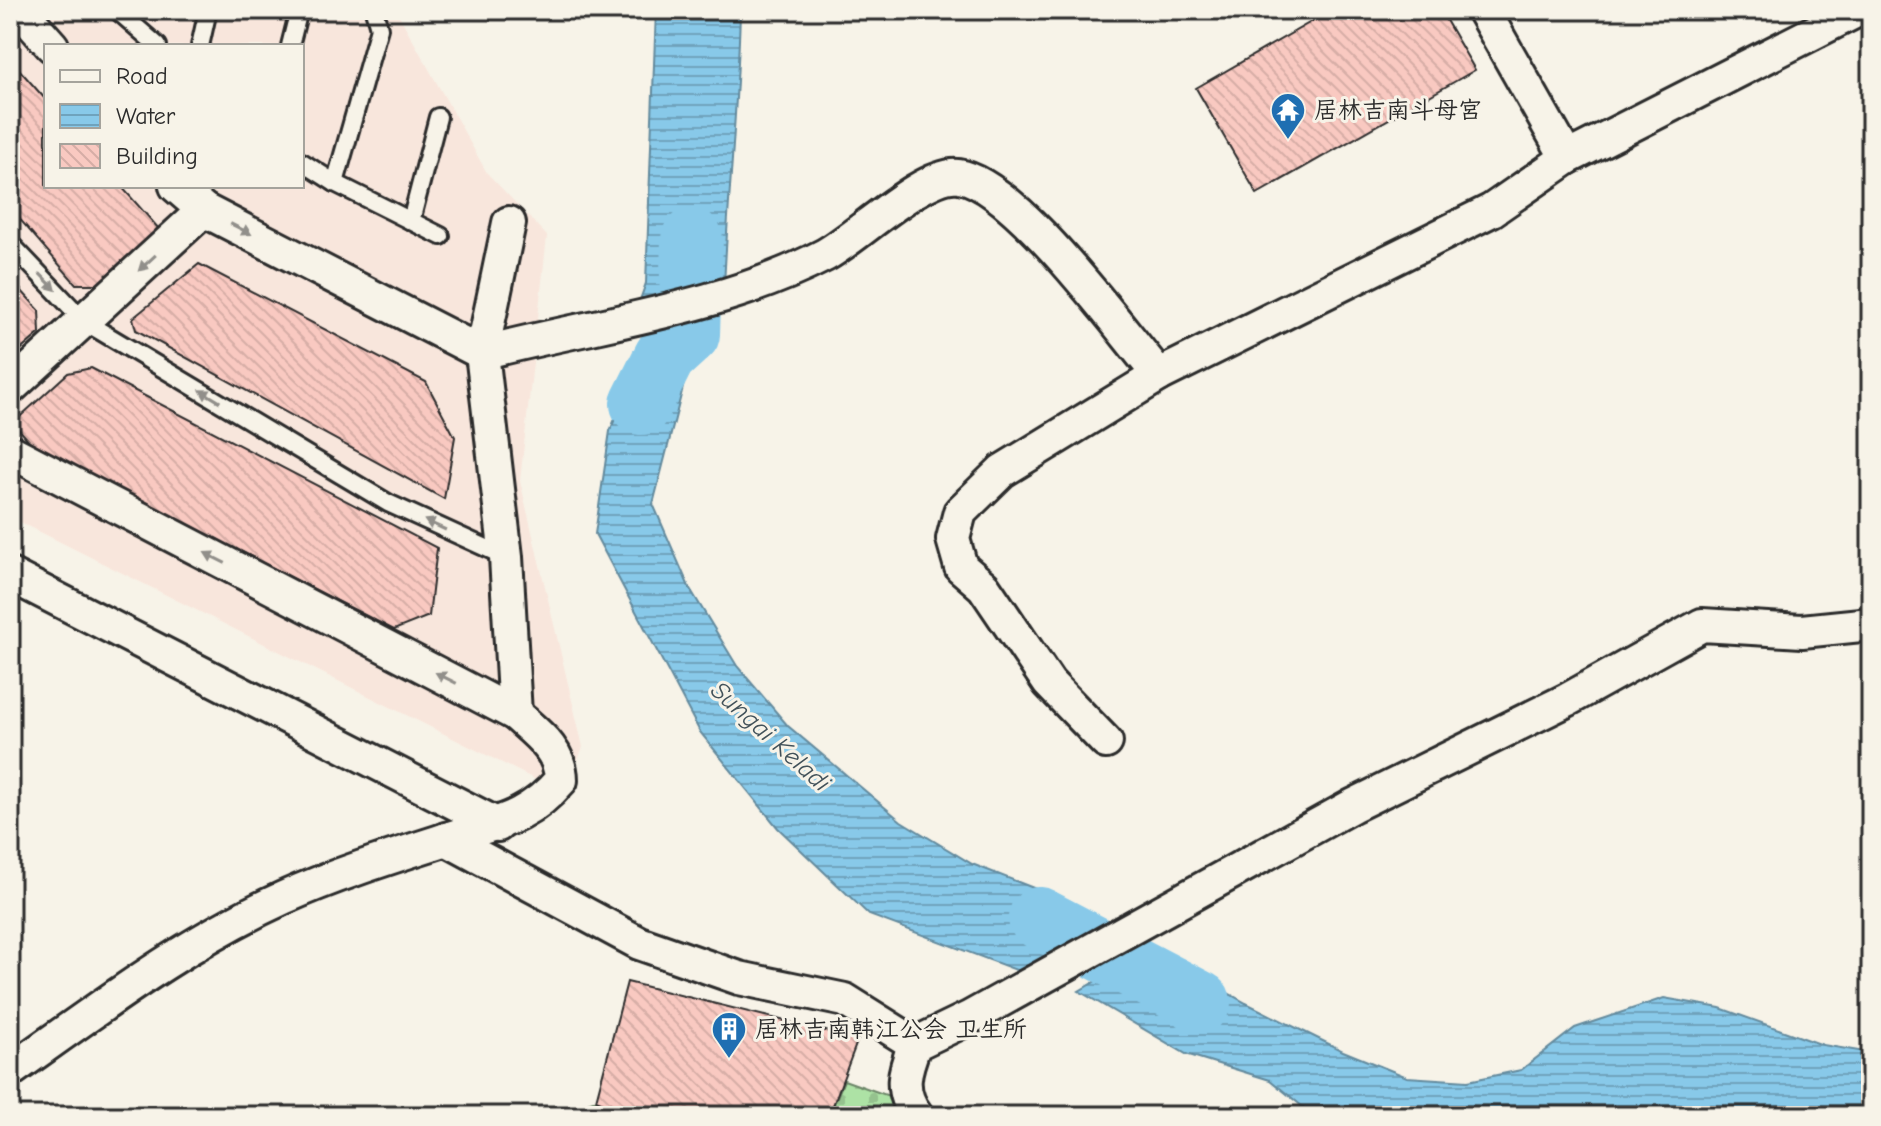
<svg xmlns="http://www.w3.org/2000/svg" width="1881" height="1126" viewBox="0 0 1881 1126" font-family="'Comic Neue','LXGW WenKai TC',sans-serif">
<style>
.built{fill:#f8e6dc;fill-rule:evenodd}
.cemetery{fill:url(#cemetery-stones);stroke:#6c8668;stroke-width:2}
.water{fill:url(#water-rules);stroke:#638a9d;stroke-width:2}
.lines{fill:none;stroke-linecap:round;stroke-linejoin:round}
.river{stroke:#88c9e9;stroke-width:62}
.building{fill:url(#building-back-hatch);stroke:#2b2b2b;stroke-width:2}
.lane-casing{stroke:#2b2b2b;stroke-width:22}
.street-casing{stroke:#2b2b2b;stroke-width:38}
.lane{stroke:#f7f3e8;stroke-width:16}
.street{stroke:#f7f3e8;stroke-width:32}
.oneway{fill:#918f8a}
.labels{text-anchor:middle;stroke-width:6;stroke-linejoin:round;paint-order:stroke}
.poi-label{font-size:24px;fill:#2b2b2b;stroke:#f7f3e8;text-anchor:start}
.water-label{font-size:26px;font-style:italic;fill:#42525a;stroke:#f7f3e8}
</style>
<defs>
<pattern id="cemetery-stones" width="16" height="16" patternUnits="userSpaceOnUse" patternTransform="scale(2)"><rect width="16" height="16" fill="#ade2a5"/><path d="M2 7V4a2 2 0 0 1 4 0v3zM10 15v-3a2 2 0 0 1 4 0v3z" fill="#95c28e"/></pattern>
<pattern id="water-rules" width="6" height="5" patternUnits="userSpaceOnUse" patternTransform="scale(2)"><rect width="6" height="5" fill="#88c9e9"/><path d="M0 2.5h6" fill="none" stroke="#6fa3bd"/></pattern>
<pattern id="building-back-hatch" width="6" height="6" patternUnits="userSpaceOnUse" patternTransform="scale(2)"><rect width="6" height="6" fill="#f9c9c1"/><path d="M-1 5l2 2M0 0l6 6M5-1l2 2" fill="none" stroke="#d6ada6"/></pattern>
</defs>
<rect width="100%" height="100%" fill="#f7f3e8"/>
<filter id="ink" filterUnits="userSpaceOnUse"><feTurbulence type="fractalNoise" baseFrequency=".0125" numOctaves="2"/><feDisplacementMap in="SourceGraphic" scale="16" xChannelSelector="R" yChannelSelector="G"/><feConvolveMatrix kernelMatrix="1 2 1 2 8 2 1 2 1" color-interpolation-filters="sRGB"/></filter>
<g filter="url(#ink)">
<path class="built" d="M10,10H396L487,173L547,236L520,481L583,747L564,794L10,517ZM46,46H302V186H46Z"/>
<g class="cemetery">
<polygon points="844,1080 906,1102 917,1116 829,1116"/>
<polygon points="596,1100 636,1116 549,1116"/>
</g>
<g class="water">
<path d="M656,10H740C738,103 728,195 724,287L640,300L646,283Z"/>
<polygon points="710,332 689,364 653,504 689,587 737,666 788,726 901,821 972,864 1036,889 1105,923 1024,973 869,915 778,828 700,732 595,534 610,431 647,341"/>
<polygon points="1150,949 1246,1003 1343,1051 1407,1077 1468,1081 1521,1070 1575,1028 1664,998 1720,1008 1823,1045 1871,1053 1871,1116 1314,1116 1270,1080 1186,1054 1079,991"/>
</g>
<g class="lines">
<g class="river">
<polyline points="641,404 665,356 689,334 692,239"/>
<polyline points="1039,918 1200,1002"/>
</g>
</g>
<g class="building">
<polygon points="1332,10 1440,10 1475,70 1257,194 1196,88"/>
<polygon points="10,59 46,100 46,186 121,186 159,229 102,284 76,284 10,208"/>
<polygon points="199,264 426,382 455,437 444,499 136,330 133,318"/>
<polygon points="10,278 39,310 40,333 10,359"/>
<polygon points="91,368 437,548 429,616 394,630 33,445 13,423 68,373"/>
<polygon points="627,982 858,1039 829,1116 636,1116 596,1100"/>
</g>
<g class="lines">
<g class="lane-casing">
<g id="lane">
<polyline points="119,12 158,46"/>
<polyline points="200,46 208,10"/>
<polyline points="290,46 299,10"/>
<polyline points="302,162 335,183 379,28 374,10"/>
<polyline points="335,183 441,236"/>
<polyline points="411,221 438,117"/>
<polyline points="10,243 85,322 388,503 506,557"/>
</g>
</g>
<g class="street-casing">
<g id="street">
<polyline points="20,10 52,46"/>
<polyline points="1483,10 1567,158"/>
<path d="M176,186L204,210L482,353C596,323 719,310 825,255C858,237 925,171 959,176C1016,185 1119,328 1159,375"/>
<polyline points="509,223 482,353 506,557 515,714"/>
<polyline points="10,388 204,210"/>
<path d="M10,451L515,714C536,733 561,750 561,780C525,822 493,823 444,840C391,857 334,875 283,898C184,943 98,1009 10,1071"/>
<polyline points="10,575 498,825"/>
<polyline points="1106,742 1049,683 984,587 961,567 953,539 960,512 1002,471 1159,375 1492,210 1567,158 1858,10"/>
<polyline points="446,839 639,943 739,978 845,1000 915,1044"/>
<path d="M917,1116C898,1091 904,1071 915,1044L969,1018L1352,806L1567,700L1702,625L1802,631L1871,624"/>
</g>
</g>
<use href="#lane" class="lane"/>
<use href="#street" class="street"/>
</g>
<defs><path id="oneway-solid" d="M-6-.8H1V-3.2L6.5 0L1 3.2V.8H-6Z" transform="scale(2)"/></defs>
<g class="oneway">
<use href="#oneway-solid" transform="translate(241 229) rotate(27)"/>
<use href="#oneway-solid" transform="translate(147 263) rotate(137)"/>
<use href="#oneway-solid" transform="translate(48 282) rotate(46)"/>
<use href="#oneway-solid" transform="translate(210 396) rotate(-149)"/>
<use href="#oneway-solid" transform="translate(435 525) rotate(-155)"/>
<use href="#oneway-solid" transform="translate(215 558) rotate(-153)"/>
<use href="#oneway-solid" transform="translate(446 678) rotate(-153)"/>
</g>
</g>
<defs>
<g id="temple-pin" transform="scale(1.8)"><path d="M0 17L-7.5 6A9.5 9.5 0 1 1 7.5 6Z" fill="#1f6fb2" stroke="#f7f3e8"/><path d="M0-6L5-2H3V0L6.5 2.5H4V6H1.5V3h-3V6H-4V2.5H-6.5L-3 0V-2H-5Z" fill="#fff"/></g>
<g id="building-pin" transform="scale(1.8)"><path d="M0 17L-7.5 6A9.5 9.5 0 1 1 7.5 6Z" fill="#1f6fb2" stroke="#f7f3e8"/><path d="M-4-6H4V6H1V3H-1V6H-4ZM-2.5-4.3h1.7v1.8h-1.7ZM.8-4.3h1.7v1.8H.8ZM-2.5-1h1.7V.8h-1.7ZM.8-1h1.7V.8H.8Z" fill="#fff"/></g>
</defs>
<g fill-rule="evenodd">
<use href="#temple-pin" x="1288" y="110"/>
<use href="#building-pin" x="729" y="1029"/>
</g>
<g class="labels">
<g class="poi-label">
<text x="1314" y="118">居林吉南斗母宫</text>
<text x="755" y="1037">居林吉南韩江公会 卫生所</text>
</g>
<g class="water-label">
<text transform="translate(771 736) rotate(42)" y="9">Sungai Keladi</text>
</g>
</g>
<rect width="1881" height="1126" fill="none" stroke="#f7f3e8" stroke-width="40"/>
<rect x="20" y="20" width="1841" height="1086" fill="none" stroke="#2b2b2b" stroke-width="3" filter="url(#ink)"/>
<rect x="44" y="44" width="260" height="144" fill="#f7f3e8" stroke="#a5a39c" stroke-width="2"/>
<rect x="60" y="70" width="40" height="12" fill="#f7f3e8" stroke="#a5a39c" stroke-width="2"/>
<text x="116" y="84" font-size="24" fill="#2b2b2b">Road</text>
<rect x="60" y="104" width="40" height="24" fill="url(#water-rules)" stroke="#a5a39c" stroke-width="2"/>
<text x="116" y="124" font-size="24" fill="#2b2b2b">Water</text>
<rect x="60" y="144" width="40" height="24" fill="url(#building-back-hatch)" stroke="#a5a39c" stroke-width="2"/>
<text x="116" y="164" font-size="24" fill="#2b2b2b">Building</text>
</svg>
